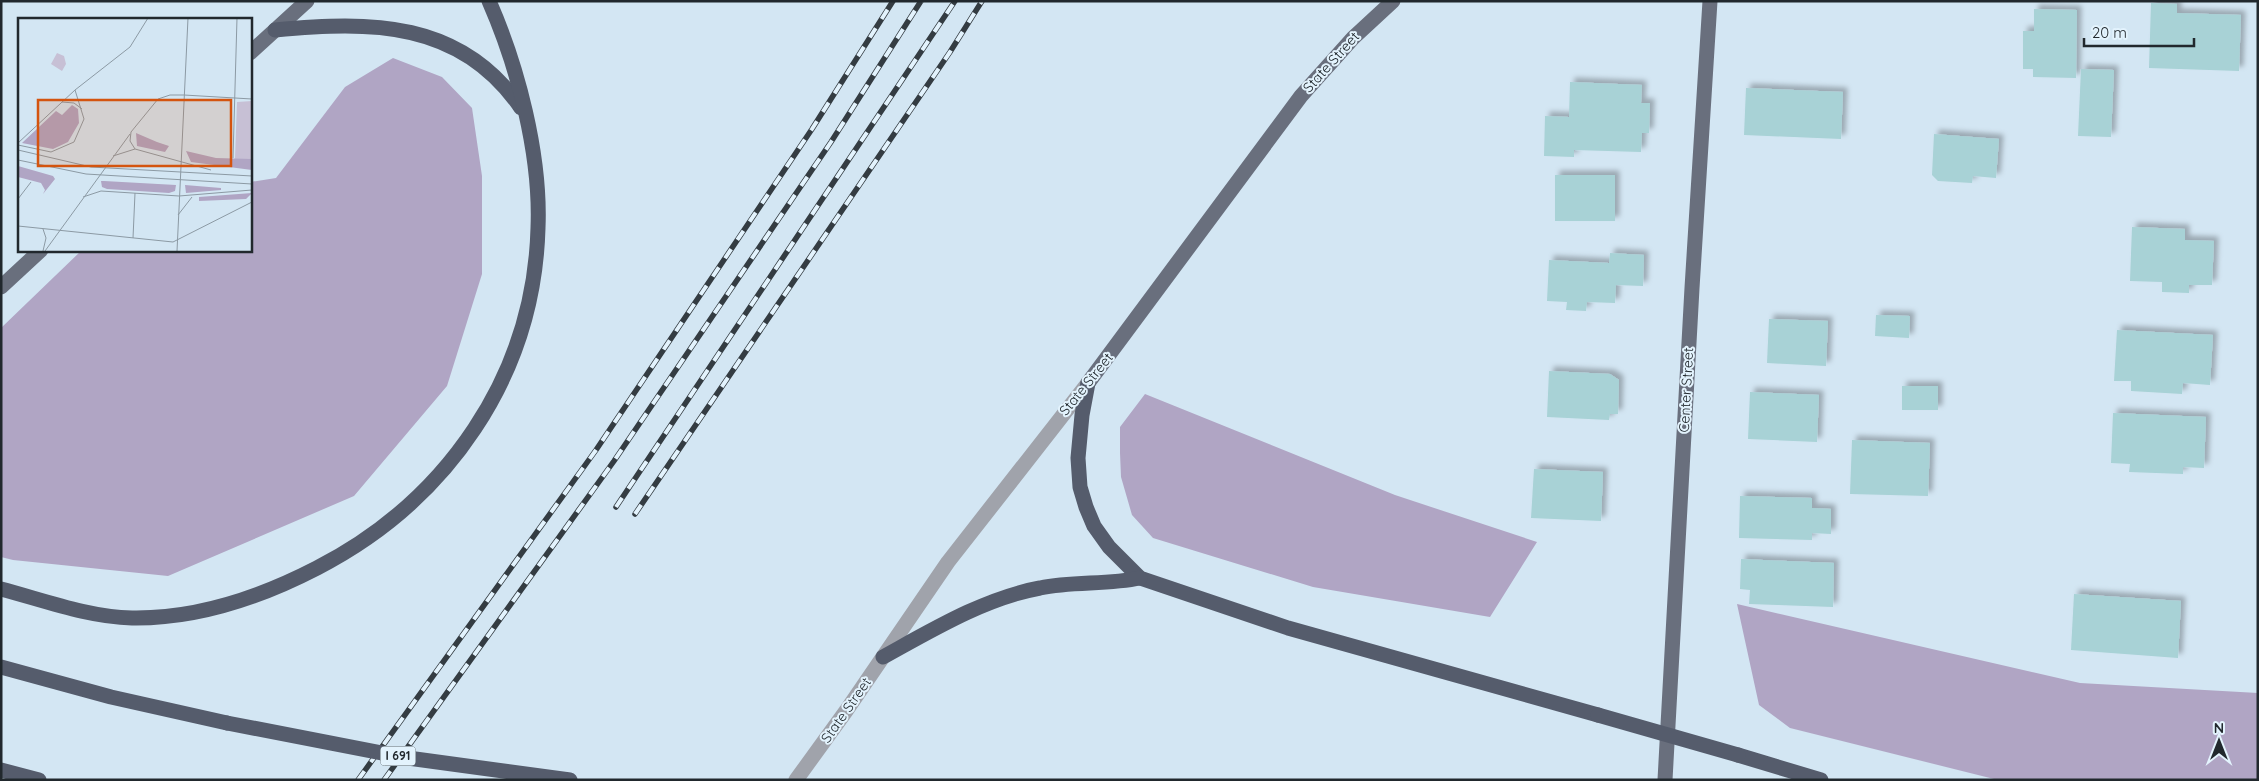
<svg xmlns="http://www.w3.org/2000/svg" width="2259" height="781" viewBox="0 0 2259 781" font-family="Quicksand,sans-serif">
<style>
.forest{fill:#b0a5c4}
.building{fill:#a8d2d6;filter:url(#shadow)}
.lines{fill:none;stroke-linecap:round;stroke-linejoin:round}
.minor{stroke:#a0a3ab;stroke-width:15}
.major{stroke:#696f7d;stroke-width:15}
.highway{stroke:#555c6c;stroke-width:15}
.rail-casing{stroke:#343c42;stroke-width:5.5}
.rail{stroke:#e3f3fd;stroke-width:4;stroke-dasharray:11;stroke-linecap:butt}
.highway-bridge{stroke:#555c6c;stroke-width:15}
.labels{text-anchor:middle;stroke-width:4;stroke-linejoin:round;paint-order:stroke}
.shield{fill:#e3f3fd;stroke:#5b656b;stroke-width:1}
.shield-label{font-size:12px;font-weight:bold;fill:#21282d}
.street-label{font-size:14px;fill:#21282d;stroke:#e3f3fd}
.inset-road{fill:none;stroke:#8c9aa4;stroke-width:1}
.view{fill:#d4540f;fill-opacity:0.15;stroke:#d4540f;stroke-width:2.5}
.inset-edge{fill:none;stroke:#21282d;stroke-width:2.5}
</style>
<defs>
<filter id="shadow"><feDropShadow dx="4.5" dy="-4.5" stdDeviation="2.5" flood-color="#0004"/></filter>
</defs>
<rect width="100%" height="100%" fill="#d3e6f3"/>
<g class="forest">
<polygon points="393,58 442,77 472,108 482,176 482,274 447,386 354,496 168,576 13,560 1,557 1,328 82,250 250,250 250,182 276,178 345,87"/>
<polygon points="1145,394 1395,495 1537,542 1490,617 1313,587 1153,538 1132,515 1121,477 1120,453 1120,427"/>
<polygon points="1737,604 2080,683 2258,693 2258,780 1998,780 1790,728 1759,705"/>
</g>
<g class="building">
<polygon points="2151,3 2177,4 2177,13 2241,15 2239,71 2149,68"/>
<polygon points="2034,9 2077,10 2076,78 2033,77 2033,69 2023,69 2023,31 2034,31"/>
<polygon points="2081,69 2114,70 2111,137 2078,136"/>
<polygon points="1570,82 1642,85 1641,103 1650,103 1649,133 1642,133 1641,152 1574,150 1574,157 1544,156 1545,116 1569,117"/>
<polygon points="1746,88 1843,92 1841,139 1744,135"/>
<polygon points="1934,134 1999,139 1996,178 1973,176 1972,183 1938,181 1932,175"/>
<rect x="1555" y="175" width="60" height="46"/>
<polygon points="2132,227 2185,229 2185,240 2214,241 2212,285 2189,285 2189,293 2162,292 2162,282 2130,281"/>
<polygon points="1610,253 1644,255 1643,286 1616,285 1615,303 1587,302 1586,311 1566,310 1567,302 1547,301 1549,260 1609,263"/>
<polygon points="1876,315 1910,316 1909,338 1875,336"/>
<polygon points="1769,319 1828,321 1826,366 1767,363"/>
<polygon points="2117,330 2213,335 2210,385 2183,383 2182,394 2131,391 2131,381 2114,381"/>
<polygon points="1549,371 1610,374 1619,380 1618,414 1610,414 1609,420 1547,417"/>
<rect x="1902" y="386" width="36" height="24"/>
<polygon points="1750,392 1819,395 1817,442 1748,439"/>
<polygon points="2113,413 2206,417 2204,468 2183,467 2183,474 2129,472 2130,464 2111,463"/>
<polygon points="1852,440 1930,443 1928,496 1850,494"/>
<polygon points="1534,469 1603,472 1601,521 1531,518"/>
<polygon points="1740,496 1812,498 1812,508 1831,509 1831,534 1812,533 1812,540 1739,538"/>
<polygon points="1741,559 1834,563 1833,607 1749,604 1750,590 1740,589"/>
<polygon points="2074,594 2181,601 2178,658 2071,650"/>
</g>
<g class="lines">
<polyline class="minor" points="796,780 846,711 948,562 1088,383"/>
<g class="major">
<polyline points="250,53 307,1"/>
<polyline points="1,287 41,250"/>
<polyline points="1088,383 1301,96 1353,38 1393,1"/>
<polyline points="1665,780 1692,288 1710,1"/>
</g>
<g class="highway">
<path d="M275,30C370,21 461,20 521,108"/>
<polyline points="1088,383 1082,415 1078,458 1080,487 1086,507 1094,526 1109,547 1140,578 1288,628 1598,715"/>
<path d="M1,589C43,600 88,617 132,618C197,619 259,598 317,568C447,501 534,376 538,228C541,155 518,67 489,1"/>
<path d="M883,657C932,630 985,598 1040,588C1073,581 1107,585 1140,578"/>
<polyline points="1,667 111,697 227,723"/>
<polyline points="1738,755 1821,780"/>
<polyline points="1,770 39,780"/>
</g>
<g class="rail-casing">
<g id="rail">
<polyline points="616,507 955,1"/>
<polyline points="635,514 950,52 982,1"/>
<polyline points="358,780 596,450 812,129 893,1"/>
<polyline points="384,780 614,461 831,142 921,1"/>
</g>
</g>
<use href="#rail" class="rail"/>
<g class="highway-bridge">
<polyline points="1598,715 1738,755"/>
<polyline points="227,723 408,758 570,780"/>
</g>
</g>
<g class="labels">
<rect class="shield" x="380.5" y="746.5" width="35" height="19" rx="4"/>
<g class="shield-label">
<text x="398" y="760">I 691</text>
</g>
<g class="street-label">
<text transform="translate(1331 62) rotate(-48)" y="5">State Street</text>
<text transform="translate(1086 384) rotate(-51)" y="5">State Street</text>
<text transform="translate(1686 390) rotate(-87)" y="5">Center Street</text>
<text transform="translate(846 710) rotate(-55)" y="5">State Street</text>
</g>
</g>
<g transform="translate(18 18)">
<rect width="234" height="234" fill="#d3e6f3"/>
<path d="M39,35L46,38L48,46L44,53L33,46ZM234,83V141H217L219,84Z" fill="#c7c0d5"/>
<path d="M54,87L60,91L61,105L50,124L35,131L4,125L38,93L44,97ZM118,115L139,124L151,128L147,134L119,128ZM168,133L198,140L234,141V152L173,144ZM0,148L35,158L37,161L25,176L27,172L23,165L0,159ZM83,163H86L158,167L157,173L151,175L89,171L84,169ZM167,167L203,170V172L168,175ZM234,175L228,181L181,183V179Z" fill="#b0a5c4"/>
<path class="inset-road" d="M166,77L234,81M44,84L56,85L64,91M113,114L140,81L152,77H166M113,114L112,123L117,131M0,125L57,72L112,29L130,0M0,127L33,134L56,124L66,101L57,72M0,132L73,149L234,158M95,138L117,131L193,152M215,140L219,0M0,142L68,156L234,166M161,178L234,172M65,179L83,173L161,178M0,181L13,164M160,197L174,179M0,208L155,224L234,184M115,220L117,175M25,233L28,220L25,211M27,233L112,116M159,233L170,0"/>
<path class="view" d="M20,82H213V148H20Z"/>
<rect width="234" height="234" class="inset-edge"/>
</g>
<rect width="2259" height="781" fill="none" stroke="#21282d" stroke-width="5"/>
<g transform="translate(2219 741)" stroke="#e3f3fd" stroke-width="4" paint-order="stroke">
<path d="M0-4L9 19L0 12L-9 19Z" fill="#21282d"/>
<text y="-8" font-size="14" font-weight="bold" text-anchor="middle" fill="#21282d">N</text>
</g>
<path d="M2084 38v8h110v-8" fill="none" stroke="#21282d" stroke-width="2.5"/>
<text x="2092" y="38" font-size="15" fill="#21282d" stroke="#e3f3fd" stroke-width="4" paint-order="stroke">20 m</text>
</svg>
